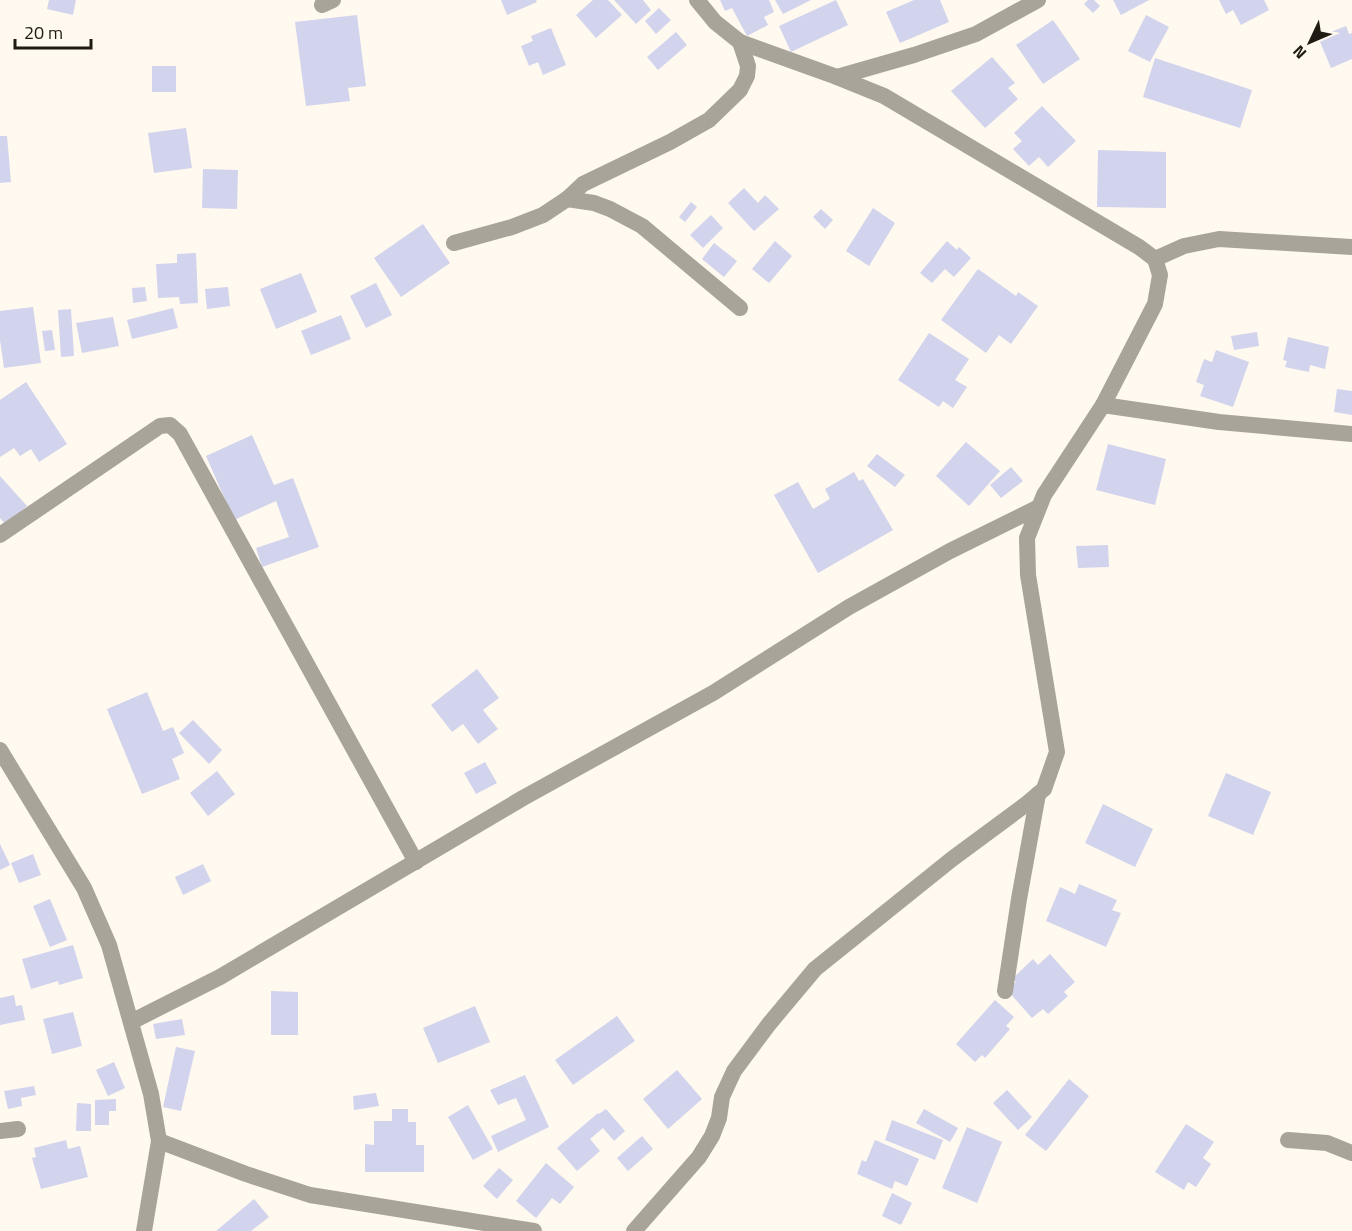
<svg xmlns="http://www.w3.org/2000/svg" width="1352" height="1231" viewBox="0 0 1352 1231" font-family="'Titillium Web',sans-serif">
<style>
.building{fill:#d2d3ed}
.lines{fill:none;stroke-linecap:round;stroke-linejoin:round}
.minor{stroke:#a9a499;stroke-width:16}
</style>
<rect width="100%" height="100%" fill="#fff9ef"/>
<g class="building">
<polygon points="49,0 76,0 73,15 47,9"/>
<polygon points="501,0 536,0 537,2 507,15"/>
<polygon points="593,0 608,0 622,15 596,38 576,15"/>
<polygon points="614,0 643,0 651,10 636,24"/>
<polygon points="720,0 769,0 774,12 764,17 768,25 747,36 732,8 725,11"/>
<polygon points="775,0 811,0 783,14"/>
<polygon points="836,0 848,25 791,52 779,26"/>
<polygon points="914,0 940,0 949,22 900,43 886,12"/>
<polygon points="1088,0 1094,0 1100,6 1093,13 1084,4"/>
<polygon points="1113,0 1149,0 1121,15"/>
<polygon points="1219,0 1264,0 1269,10 1241,25 1233,10 1226,14"/>
<polygon points="659,8 671,20 656,34 645,21"/>
<polygon points="357,15 366,86 348,88 350,101 306,106 295,22"/>
<polygon points="1146,15 1169,27 1150,62 1128,51"/>
<polygon points="1053,20 1080,59 1043,84 1016,45"/>
<polygon points="1346,26 1349,34 1352,33 1352,59 1331,68 1318,37"/>
<polygon points="551,28 566,65 543,75 538,62 529,66 521,46 533,41 531,36"/>
<polygon points="676,32 687,45 658,70 647,57"/>
<polygon points="992,57 1015,83 1008,88 1018,99 985,128 951,91"/>
<polygon points="1155,58 1252,90 1240,128 1143,97"/>
<rect x="152" y="66" width="24" height="26"/>
<polygon points="1042,106 1076,141 1048,167 1039,157 1029,166 1013,149 1022,141 1014,133"/>
<polygon points="186,128 192,168 154,173 148,133"/>
<polygon points="0,136 7,136 11,182 0,183"/>
<polygon points="1098,150 1166,152 1166,208 1097,207"/>
<polygon points="203,169 238,170 237,209 202,208"/>
<polygon points="744,188 758,203 765,195 779,209 754,231 728,203"/>
<polygon points="691,202 697,207 685,222 679,217"/>
<polygon points="873,208 895,223 869,266 846,251"/>
<polygon points="821,209 833,220 825,229 813,217"/>
<polygon points="711,215 723,228 703,248 690,235"/>
<polygon points="423,224 450,263 401,297 374,258"/>
<polygon points="775,241 792,256 769,283 752,269"/>
<polygon points="947,241 957,250 959,247 971,258 954,277 945,269 932,283 920,273"/>
<polygon points="714,243 737,261 724,277 702,259"/>
<polygon points="196,253 198,303 180,304 179,297 158,298 156,264 177,263 177,254"/>
<polygon points="978,269 1016,296 1018,292 1038,306 1011,344 999,335 986,353 941,320"/>
<polygon points="301,273 317,312 276,329 260,289"/>
<polygon points="376,283 392,315 366,328 350,296"/>
<polygon points="145,287 147,301 133,303 132,288"/>
<polygon points="228,287 230,306 207,309 205,289"/>
<polygon points="33,307 41,363 4,368 0,340 0,311"/>
<polygon points="173,308 178,328 132,339 127,320"/>
<polygon points="71,309 74,356 61,357 58,310"/>
<polygon points="341,315 351,339 311,355 301,331"/>
<polygon points="113,317 119,346 82,353 76,323"/>
<polygon points="52,330 55,350 45,351 42,331"/>
<polygon points="1257,332 1259,346 1234,350 1231,336"/>
<polygon points="929,333 969,359 955,380 967,387 953,408 943,401 939,407 898,380"/>
<polygon points="1288,337 1329,347 1325,369 1310,365 1309,372 1285,367 1287,361 1283,360"/>
<polygon points="1216,350 1249,362 1233,407 1200,396 1204,385 1196,382 1204,359 1212,362"/>
<polygon points="26,382 67,444 39,462 31,449 20,456 14,448 0,457 0,400"/>
<polygon points="1337,389 1352,391 1352,415 1334,412"/>
<polygon points="252,435 274,485 293,478 319,547 262,567 256,548 289,537 276,501 234,520 206,456"/>
<polygon points="966,442 1000,471 969,506 936,476"/>
<polygon points="1108,444 1166,459 1155,505 1096,490"/>
<polygon points="877,454 905,475 895,487 867,466"/>
<polygon points="1011,467 1023,481 1001,498 990,485"/>
<polygon points="854,472 859,481 863,479 893,530 818,573 774,495 798,482 813,509 830,499 825,489"/>
<polygon points="0,476 27,506 6,525 0,518"/>
<polygon points="1108,545 1109,567 1078,568 1076,546"/>
<polygon points="477,669 499,698 483,710 498,729 478,744 463,724 452,732 431,705"/>
<polygon points="147,692 163,731 173,727 184,753 172,759 180,779 142,794 107,709"/>
<polygon points="193,720 222,750 209,764 179,733"/>
<polygon points="485,762 497,783 476,794 464,773"/>
<polygon points="217,771 235,794 208,816 190,793"/>
<polygon points="1226,773 1271,792 1253,835 1208,816"/>
<polygon points="1103,804 1153,829 1135,867 1085,843"/>
<polygon points="0,844 10,865 0,870"/>
<polygon points="33,854 41,875 19,883 11,863"/>
<polygon points="203,864 211,881 183,895 175,877"/>
<polygon points="1079,884 1117,900 1112,910 1121,913 1106,947 1046,921 1060,887 1075,894"/>
<polygon points="50,899 67,940 50,947 33,906"/>
<polygon points="73,945 83,978 59,985 58,981 31,989 22,959"/>
<polygon points="1050,954 1075,982 1064,992 1068,996 1048,1014 1043,1009 1032,1018 1007,990 1016,982 1013,978 1033,959 1038,965"/>
<polygon points="271,991 298,992 298,1035 271,1035"/>
<polygon points="14,995 16,1006 22,1005 25,1020 0,1025 0,998"/>
<polygon points="995,1000 1014,1017 1006,1026 1010,1029 985,1058 982,1055 975,1062 956,1044"/>
<polygon points="475,1006 490,1042 438,1063 423,1028"/>
<polygon points="73,1012 82,1046 52,1054 43,1019"/>
<polygon points="617,1016 635,1041 573,1085 555,1060"/>
<polygon points="182,1019 185,1035 156,1039 153,1024"/>
<polygon points="176,1047 195,1051 181,1111 163,1107"/>
<polygon points="114,1062 125,1088 108,1096 96,1070"/>
<polygon points="677,1070 702,1099 668,1129 643,1099"/>
<polygon points="525,1075 549,1127 498,1152 491,1136 526,1120 516,1098 498,1105 490,1090"/>
<polygon points="1069,1079 1089,1096 1046,1151 1025,1135"/>
<polygon points="34,1086 36,1095 21,1098 22,1106 8,1109 4,1091"/>
<polygon points="1007,1090 1032,1117 1018,1130 993,1103"/>
<polygon points="376,1093 379,1106 354,1110 353,1096"/>
<polygon points="116,1099 116,1111 109,1111 109,1125 95,1125 95,1100"/>
<polygon points="77,1103 91,1104 91,1131 76,1131"/>
<polygon points="468,1105 493,1149 473,1160 448,1117"/>
<polygon points="392,1109 408,1109 408,1122 416,1122 416,1145 424,1145 424,1172 365,1172 365,1144 374,1145 374,1121 392,1121"/>
<polygon points="606,1109 625,1131 614,1141 603,1128 590,1139 600,1151 577,1171 557,1148 598,1113 599,1114"/>
<polygon points="924,1109 958,1128 950,1142 916,1123"/>
<polygon points="892,1120 943,1140 935,1160 885,1140"/>
<polygon points="1186,1124 1214,1142 1203,1158 1211,1164 1196,1187 1188,1182 1184,1190 1155,1172"/>
<polygon points="967,1127 1002,1142 977,1203 942,1188"/>
<polygon points="642,1136 653,1149 628,1171 617,1158"/>
<polygon points="66,1140 68,1149 80,1146 88,1177 41,1189 32,1158 36,1157 34,1148"/>
<polygon points="875,1140 919,1159 907,1186 895,1181 892,1189 857,1174 862,1160 866,1162"/>
<polygon points="546,1163 574,1187 560,1204 552,1198 536,1218 516,1201"/>
<polygon points="499,1168 513,1180 497,1199 483,1186"/>
<polygon points="892,1193 912,1203 901,1225 882,1216"/>
<polygon points="254,1199 269,1217 251,1231 216,1231"/>
</g>
<g class="lines">
<g class="minor">
<polyline points="322,5 333,0"/>
<polyline points="837,77 914,55 976,34 1038,0"/>
<polyline points="567,199 594,203 610,209 642,226 740,308"/>
<polyline points="454,243 512,227 543,215 567,199 583,184 670,142 709,120 740,90 747,76 748,66 740,42"/>
<polyline points="1155,259 1184,246 1219,239 1352,247"/>
<polyline points="1103,405 1219,422 1352,434"/>
<polyline points="0,535 160,426 170,425 180,434 416,862"/>
<polyline points="0,750 84,888 109,945 151,1094 159,1141 144,1231"/>
<polyline points="1005,991 1019,899 1038,794"/>
<polyline points="131,1022 220,977 523,798 713,693 849,607 950,551 1039,507"/>
<polyline points="0,1131 18,1129"/>
<polyline points="1288,1140 1327,1143 1352,1153"/>
<polyline points="159,1141 246,1174 310,1195 534,1231"/>
<polyline points="634,1231 699,1157 712,1136 719,1118 722,1097 734,1071 769,1024 815,969 952,859 1025,805 1044,789 1057,752 1028,575 1027,538 1044,495 1103,405 1155,304 1160,275 1155,259 1139,247 884,96 837,77 740,42 715,22 697,0"/>
</g>
</g>
<g transform="translate(1310 42) rotate(226)" stroke="#fff9ef" stroke-width="4.5" paint-order="stroke">
<path d="M0-4.5L10 22L0 15L-10 22Z" fill="#201b12"/>
<text y="-9" font-size="16" font-weight="bold" text-anchor="middle" fill="#201b12">N</text>
</g>
<path d="M15 39v9h76v-9" fill="none" stroke="#201b12" stroke-width="3"/>
<text x="24" y="39" font-size="18" fill="#201b12" stroke="#fff9ef" stroke-width="4.5" paint-order="stroke">20 m</text>
</svg>
